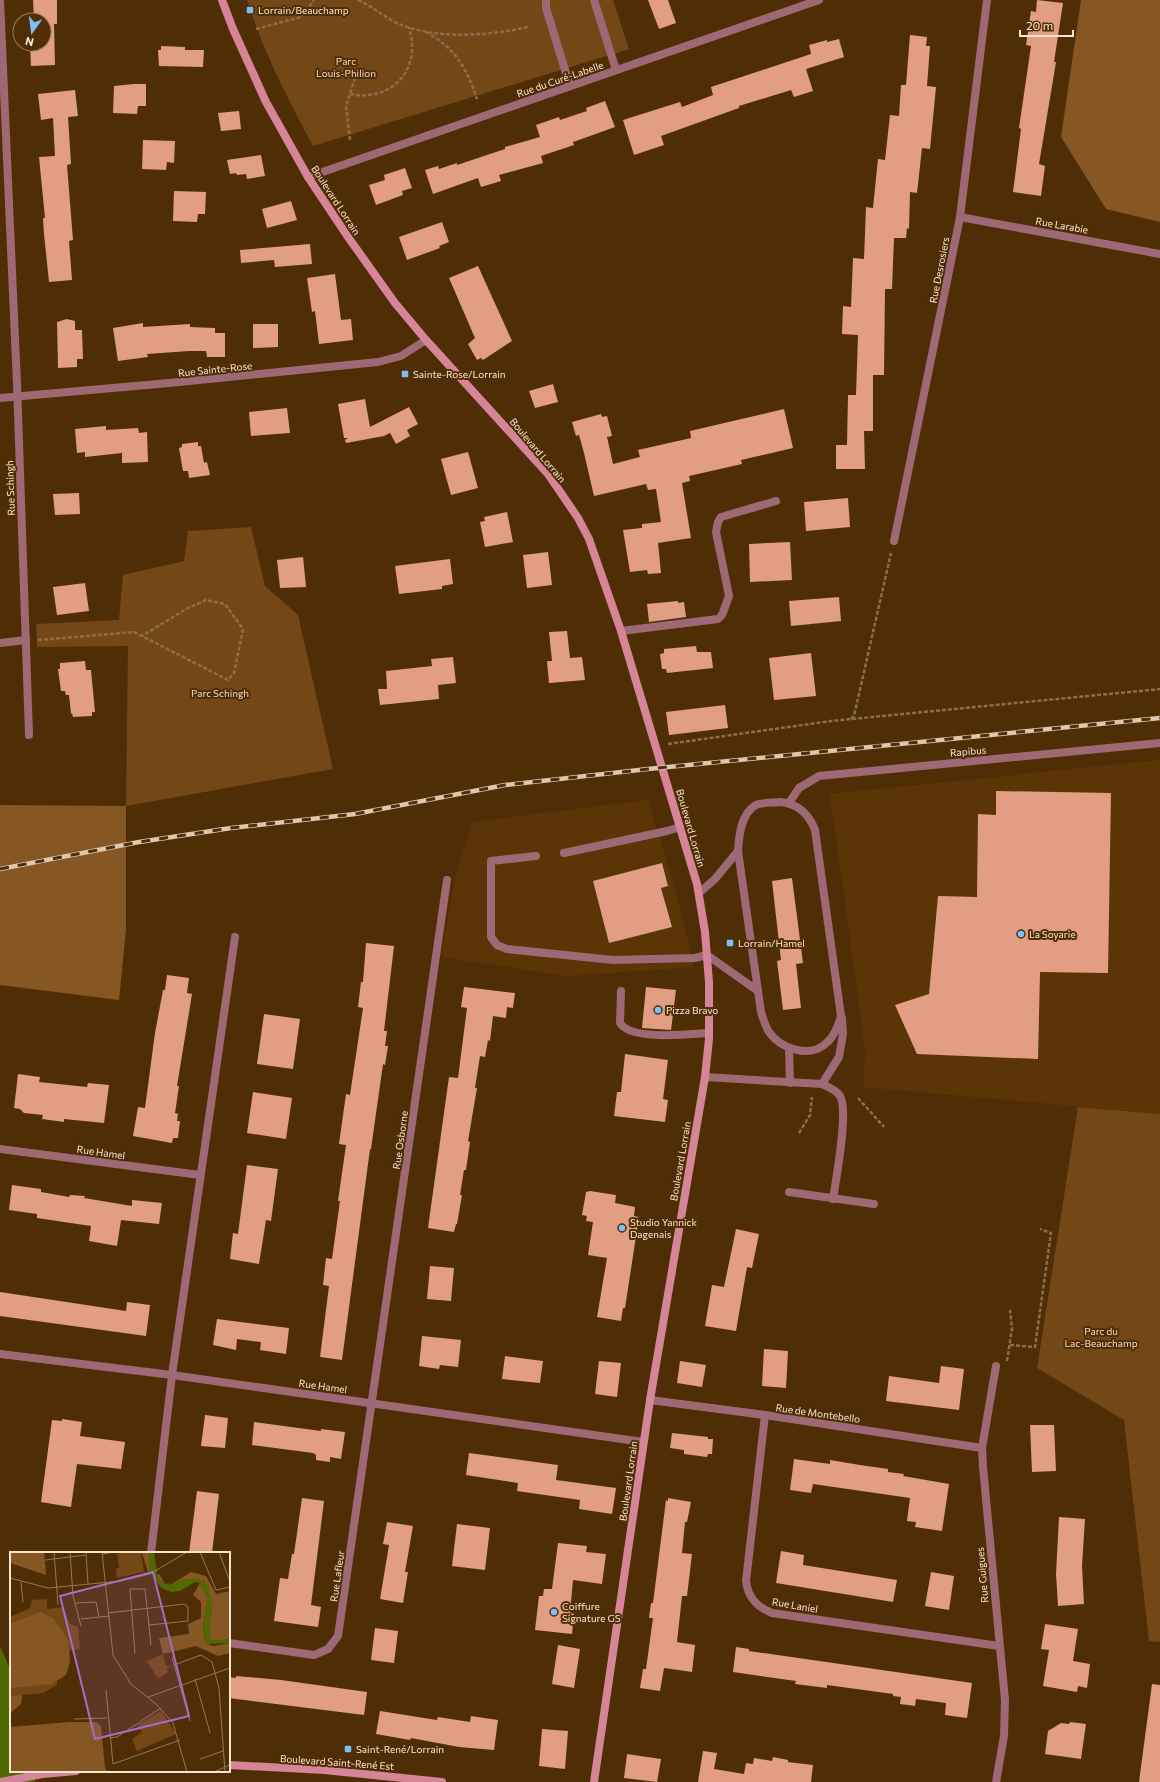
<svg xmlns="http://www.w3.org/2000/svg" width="1160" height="1782" viewBox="0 0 1160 1782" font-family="Commissioner,sans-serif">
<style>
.built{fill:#5c3506}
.green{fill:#744716}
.forest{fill:#865623}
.water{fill:#516a00}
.building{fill:#e19e82}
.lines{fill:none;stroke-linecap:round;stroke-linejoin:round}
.path{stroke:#8c6e4d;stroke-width:2.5;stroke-dasharray:4 2;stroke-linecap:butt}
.lane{stroke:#9d6975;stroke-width:8}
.street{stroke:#9d6975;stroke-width:8}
.secondary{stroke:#d68498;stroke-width:8}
.rail-casing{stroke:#dec6af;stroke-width:4.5}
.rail{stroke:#502e05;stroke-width:3;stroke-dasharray:9;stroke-linecap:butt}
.poi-dot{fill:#79bff8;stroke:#502e05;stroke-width:1.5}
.labels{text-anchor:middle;stroke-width:4;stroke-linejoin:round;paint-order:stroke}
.poi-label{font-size:10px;fill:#fce6d2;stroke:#502e05;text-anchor:start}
.park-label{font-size:10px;fill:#f2dbc8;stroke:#502e05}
.street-label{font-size:10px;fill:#fce6d2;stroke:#502e05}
.inset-road{fill:none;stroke:#957857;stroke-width:1}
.view{fill:#a86dc6;fill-opacity:0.15;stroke:#a86dc6;stroke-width:2}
.inset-edge{fill:none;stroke:#fce6d2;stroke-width:2}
</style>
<rect width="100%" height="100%" fill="#502e05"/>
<g class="built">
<polygon points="1160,760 1160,1114 864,1087 865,1049 830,794"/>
<polygon points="648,800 677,896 694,967 568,976 441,957 456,873 473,822"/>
</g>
<g class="green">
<path d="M247,0H613L629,49L313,146C288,99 263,51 247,0Z"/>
<polygon points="251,527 265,586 298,615 333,769 126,806 128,646 37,647 36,624 119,620 123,575 184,561 188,531"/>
<polygon points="1078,1107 1160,1114 1160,1642 1149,1641 1124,1420 1037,1368"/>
</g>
<g class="forest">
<polygon points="1081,0 1160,0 1160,222 1106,209 1061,137"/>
<polygon points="0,805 126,806 126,929 119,1000 0,985"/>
</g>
<polygon class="water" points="0,1646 11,1671 11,1771 34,1771 35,1782 0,1782"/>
<g class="building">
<polygon points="33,0 57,0 57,24 54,24 55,65 31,66 30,44 44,44 44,20 34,20"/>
<polygon points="648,0 668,0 676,23 659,29"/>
<polygon points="1037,0 1063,3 1054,62 1056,62 1039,164 1045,166 1041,196 1013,192 1021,129 1019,128 1031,46 1026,45 1031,11 1036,12"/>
<polygon points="910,35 927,37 926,46 930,46 927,86 936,87 930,149 922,148 917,193 910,192 909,229 907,228 906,238 894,238 892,289 885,289 884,375 873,375 873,431 864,431 865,469 836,469 836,445 847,445 848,395 856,395 858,335 842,334 843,306 851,307 853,258 864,259 866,207 873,208 878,159 885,160 890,115 899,116 901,85 906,85"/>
<polygon points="839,39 844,57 806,69 813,91 794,97 791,90 739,106 739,108 661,136 664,145 634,155 623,120 680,102 682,107 713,95 711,87 811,54 809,45 827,40 827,42"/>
<polygon points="161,46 185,47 185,50 204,50 203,67 159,66 158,50 161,50"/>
<polygon points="134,84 146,84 146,106 138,106 137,114 113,113 114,86"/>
<polygon points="75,90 78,116 68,117 71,164 67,165 73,240 69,241 72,280 49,282 44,234 43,218 45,218 39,157 55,156 53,118 41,120 38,94"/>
<polygon points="605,101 615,127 576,141 573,142 574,145 541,156 543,163 499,175 501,181 481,187 478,178 433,194 425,170 438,166 439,169 457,163 457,165 505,149 505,147 540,137 536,125 559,117 560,120 587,111 586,108"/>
<polygon points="239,111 241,129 221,131 218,113"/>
<polygon points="143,140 175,141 174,163 167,162 166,170 142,169"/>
<polygon points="261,155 265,176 247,179 246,174 237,175 236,173 230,174 227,160"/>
<polygon points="405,168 412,188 402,191 403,195 376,205 369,185 385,180 384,175"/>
<polygon points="174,191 206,192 205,214 198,214 197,222 173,221"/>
<polygon points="291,201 297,220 267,228 262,209"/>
<polygon points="442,222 449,242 439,246 440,248 407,260 399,237"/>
<polygon points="310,244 312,264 275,267 274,260 241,263 240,250"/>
<polygon points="478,266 512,341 483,360 481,358 477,360 468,344 475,338 449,278"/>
<polygon points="335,274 341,320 351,319 353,340 319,344 315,311 312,312 307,278"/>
<polygon points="67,319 75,321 75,330 82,330 83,359 77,359 77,367 58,368 57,322"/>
<polygon points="143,323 143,327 190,324 190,327 215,328 215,333 225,333 225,357 207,357 206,351 189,351 147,354 148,357 118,361 113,328"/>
<polygon points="253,324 278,324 278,347 253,348"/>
<polygon points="553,384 558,402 535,408 529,391"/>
<polygon points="365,399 370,427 409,407 418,424 407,430 410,436 396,444 390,433 384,436 346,443 345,440 348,438 344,438 338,404"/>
<polygon points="287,408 290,433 251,436 249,412"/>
<polygon points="784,409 793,448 741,460 742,464 689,476 690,481 682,483 691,538 658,543 661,573 648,574 647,570 630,572 623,530 642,528 642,524 661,522 656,489 648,490 646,484 594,496 584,453 579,435 576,436 572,422 601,414 602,417 607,416 612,436 607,437 613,464 640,457 638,450 691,438 690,431"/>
<polygon points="106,426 106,430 138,428 139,433 147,432 148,462 122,463 122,453 85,457 85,452 77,453 75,429"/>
<polygon points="198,442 198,446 201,446 204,463 207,462 210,475 189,478 188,471 183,471 179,448 182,447 182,444"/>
<polygon points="468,452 478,488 451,495 441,459"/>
<polygon points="79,493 80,514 55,515 53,494"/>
<polygon points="848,498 850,527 806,531 804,502"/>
<polygon points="507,512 513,542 485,547 480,522 485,521 484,517"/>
<polygon points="790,542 792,580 750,582 749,544"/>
<polygon points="548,552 552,585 527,588 523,555"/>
<polygon points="303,557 306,587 280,588 277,560"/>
<polygon points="450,559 453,584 442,586 442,589 399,594 395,566"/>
<polygon points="85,583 89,611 57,615 53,587"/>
<polygon points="839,597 841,621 791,626 789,601"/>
<polygon points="678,601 678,603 684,602 686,617 649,622 647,604"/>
<polygon points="567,631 570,658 582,657 585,680 549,683 547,661 552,661 549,632"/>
<polygon points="696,646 697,652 711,652 713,668 667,673 666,669 662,669 660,654 664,653 664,649"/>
<polygon points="811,653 816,696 774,700 769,658"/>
<polygon points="453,657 456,683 438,685 439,699 380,705 378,689 387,689 386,671 432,666 431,659"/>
<polygon points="85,661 86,670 91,670 95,712 92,712 92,716 73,717 72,713 71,714 69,695 66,695 65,691 61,691 58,669 60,669 60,663"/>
<polygon points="725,705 728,728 669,735 666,712"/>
<polygon points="996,791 1111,793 1108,973 1040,972 1038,1059 917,1054 895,1005 929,994 938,896 977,897 978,814 996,815"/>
<polygon points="662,863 668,886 661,888 672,927 609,943 593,881"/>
<polygon points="792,878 803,963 796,964 801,1008 783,1010 777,961 781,960 772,881"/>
<polygon points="366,943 394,946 384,1031 387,1031 385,1046 388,1046 385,1065 383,1064 371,1149 370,1149 342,1360 320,1357 329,1286 323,1285 326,1258 332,1259 340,1201 338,1201 346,1145 339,1144 346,1094 350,1095 363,1008 358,1007 361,982 363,982"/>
<polygon points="167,975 189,978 187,993 192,994 177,1086 179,1086 175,1113 178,1114 177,1121 180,1121 178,1138 173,1138 172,1143 133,1136 138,1107 145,1108 155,1033 163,990 165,990"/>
<polygon points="464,987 515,993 513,1008 507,1007 506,1018 493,1016 490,1041 488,1040 485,1057 480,1056 475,1088 477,1088 468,1141 470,1142 466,1170 464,1170 460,1195 462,1195 457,1224 456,1224 454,1232 428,1228 449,1077 458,1078 467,1008 461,1007"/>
<polygon points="646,987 676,990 671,1030 642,1028"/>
<polygon points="264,1014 300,1019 293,1069 257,1064"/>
<polygon points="625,1054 668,1060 663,1099 668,1100 665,1122 614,1116 617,1092 621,1092"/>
<polygon points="18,1074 40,1077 39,1082 87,1087 88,1083 109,1085 104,1123 64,1119 64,1122 42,1119 43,1115 24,1113 20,1109 14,1108"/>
<polygon points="253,1092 292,1098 286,1139 247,1133"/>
<polygon points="247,1165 278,1169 271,1221 266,1220 259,1264 230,1259 233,1233 238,1234"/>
<polygon points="12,1185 41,1189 41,1192 69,1197 70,1195 85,1196 84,1198 132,1206 132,1200 162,1203 159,1224 121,1220 117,1246 89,1241 91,1226 37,1218 37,1214 9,1210"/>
<polygon points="590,1191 616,1195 615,1203 635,1207 634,1216 639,1217 625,1308 623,1308 621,1321 597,1317 607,1258 588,1255 593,1222 586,1221 587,1216 582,1215 586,1192"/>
<polygon points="736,1229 759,1234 752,1268 747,1267 736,1331 705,1326 712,1285 724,1287"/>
<polygon points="430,1266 454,1268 451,1301 427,1299"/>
<polygon points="0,1292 126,1311 127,1302 150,1305 146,1336 0,1316"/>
<polygon points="217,1319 289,1328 286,1354 260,1350 261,1342 237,1339 236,1350 213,1345"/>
<polygon points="422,1336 461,1340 458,1367 440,1365 439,1369 419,1366"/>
<polygon points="764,1349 788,1351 786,1388 762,1386"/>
<polygon points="505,1356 543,1361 540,1383 502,1379"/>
<polygon points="599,1361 621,1363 617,1397 595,1394"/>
<polygon points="680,1361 706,1365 702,1387 677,1383"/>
<polygon points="941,1366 964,1369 959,1410 886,1401 889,1376 939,1383"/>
<polygon points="205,1415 228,1418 225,1448 201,1446"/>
<polygon points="62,1419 82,1422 80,1436 125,1442 121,1469 77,1464 71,1507 41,1502 52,1420 62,1421"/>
<polygon points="254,1422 321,1431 321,1429 345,1432 341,1459 330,1457 330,1462 316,1460 316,1455 313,1453 252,1445"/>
<polygon points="1030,1425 1054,1425 1056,1471 1032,1472"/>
<polygon points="672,1433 708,1437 708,1439 713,1439 712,1454 708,1454 707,1457 684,1454 684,1450 670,1448"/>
<polygon points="469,1453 558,1465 556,1480 616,1488 612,1514 579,1509 580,1500 517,1491 518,1483 466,1475"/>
<polygon points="794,1459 830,1464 830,1460 860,1465 888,1469 888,1472 904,1474 903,1476 949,1484 942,1531 915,1527 916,1522 907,1521 910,1498 813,1484 811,1493 790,1490"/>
<polygon points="197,1491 219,1494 212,1553 189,1553"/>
<polygon points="302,1498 324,1501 311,1605 321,1607 318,1627 274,1621 280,1578 288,1579 292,1554 294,1554"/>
<polygon points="668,1498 691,1502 687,1522 685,1522 682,1553 692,1554 687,1596 682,1596 677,1642 695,1645 692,1672 664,1668 660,1691 640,1688 643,1669 646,1669 653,1618 649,1618 651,1603 653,1603 666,1500 668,1501"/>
<polygon points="1059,1517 1085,1519 1082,1566 1084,1604 1058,1606 1056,1574"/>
<polygon points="387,1522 413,1526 405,1572 408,1572 403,1603 380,1599 389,1545 383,1544"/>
<polygon points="457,1524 490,1528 485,1570 452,1566"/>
<polygon points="558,1543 587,1546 586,1552 606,1554 602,1584 573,1580 570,1613 574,1614 572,1634 535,1630 539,1596 543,1596 544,1589 552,1589"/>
<polygon points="781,1551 804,1555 803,1565 897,1580 893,1602 776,1583"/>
<polygon points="931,1572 954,1576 949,1610 925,1606"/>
<polygon points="1045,1624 1078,1629 1073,1661 1090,1664 1087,1688 1078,1686 1077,1692 1043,1686 1049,1650 1041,1649"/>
<polygon points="375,1628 398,1631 394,1663 371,1660"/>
<polygon points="558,1645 580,1649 574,1688 552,1684"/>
<polygon points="736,1647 749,1649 749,1651 972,1683 967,1718 945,1715 946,1703 916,1699 915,1706 900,1704 901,1697 893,1696 893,1694 827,1685 827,1688 795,1684 796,1681 733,1672"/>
<polygon points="236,1676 281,1680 367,1692 364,1715 229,1698 229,1677 236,1678"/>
<polygon points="1152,1684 1160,1685 1160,1782 1139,1782"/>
<polygon points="380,1711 437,1720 438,1717 470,1722 471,1716 498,1720 494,1750 459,1747 411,1738 410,1740 376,1734"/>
<polygon points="1070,1722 1086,1724 1081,1759 1045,1754 1048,1731 1061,1723 1069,1724"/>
<polygon points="542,1729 568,1731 565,1769 539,1766"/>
<polygon points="703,1751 717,1753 714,1769 744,1774 746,1763 753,1764 754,1758 772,1761 773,1757 788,1760 788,1762 813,1765 811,1782 698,1782"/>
<polygon points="627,1754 661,1759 657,1782 624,1778"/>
</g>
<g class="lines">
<g class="path">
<path d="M358,0C372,6 384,17 397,23C435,40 489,36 528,27"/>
<polyline points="256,29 301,17 314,0"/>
<path d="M426,32C455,48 467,68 477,99"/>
<path d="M350,94C381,100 409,84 412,51C413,44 411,35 409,27"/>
<polyline points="350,140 346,106 355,78"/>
<polyline points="38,640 134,632 228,680 234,673 243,629 225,604 206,600 186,609 142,636"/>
<polyline points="851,719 854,716 891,553"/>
<polyline points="668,744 831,721 1160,689"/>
<polyline points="858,1098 884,1127"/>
<polyline points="799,1133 810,1115 812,1097"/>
<polyline points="1010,1345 1035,1347 1051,1233 1040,1229"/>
<polyline points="1007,1361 1012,1328 1010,1310"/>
</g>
<g class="lane">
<polyline points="546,0 546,8 570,86"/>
<polyline points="594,0 616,70"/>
<polyline points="621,631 718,619 722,615 729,596 716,532 718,522 721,517 776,501"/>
<path d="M781,802C798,804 809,814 815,830L841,1016C838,1026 834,1038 824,1045C808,1058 780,1048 769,1032C765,1026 763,1018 761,1012L738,851C739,836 741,813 756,805C762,802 774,803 781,802Z"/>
<polyline points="789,803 799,788 819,776 1160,743"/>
<polyline points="564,853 667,831 680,827"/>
<polyline points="536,856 491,861 491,937 497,945 507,949 613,960 695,958 707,955 758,991"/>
<polyline points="699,893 715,879 738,851"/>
<path d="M621,991L620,1023C631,1041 690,1034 708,1033"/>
<polyline points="789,1048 790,1083"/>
<path d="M705,1077L822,1084C828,1087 836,1090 840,1096C849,1111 836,1179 833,1199"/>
<polyline points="822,1084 839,1057 843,1034 842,1018"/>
<polyline points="789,1192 874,1204"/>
</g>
<g class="street">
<polyline points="0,0 17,384 29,735"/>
<polyline points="308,177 819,0"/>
<polyline points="960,217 1160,254"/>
<polyline points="0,398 169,383 378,362 401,356 426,340"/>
<polyline points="894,541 960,217 987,0"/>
<polyline points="0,643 26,640"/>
<polyline points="0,1149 200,1175"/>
<polyline points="0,1354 172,1375 643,1442"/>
<polyline points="996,1366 982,1448 983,1467 1005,1700 1004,1736 996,1782"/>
<polyline points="650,1400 765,1415 982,1448"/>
<path d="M765,1415L746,1581C748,1598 757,1607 772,1613L999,1646"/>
<polyline points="151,1553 172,1375 235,937"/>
<polyline points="229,1643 314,1655 328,1649 338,1636 447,880"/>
</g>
<g class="secondary">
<polyline points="222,0 233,29 266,102 308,177 348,237 395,303 426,340 548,474 578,518 589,539 621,631 697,884 705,932 709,982 709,1039 705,1077 650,1400 594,1782"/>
<polyline points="229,1765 324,1770 442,1782"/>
<polyline points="0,1782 43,1774 76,1771"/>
</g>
<g class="rail-casing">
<polyline id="rail" points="0,869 139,842 231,828 355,814 505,785 648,769 1160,718"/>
</g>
<use href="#rail" class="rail"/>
</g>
<g class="poi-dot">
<rect x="246" y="6" width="8" height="8" rx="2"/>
<rect x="401" y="370" width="8" height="8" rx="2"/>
<circle cx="1021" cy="934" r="4"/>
<rect x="726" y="939" width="8" height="8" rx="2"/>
<circle cx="658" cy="1010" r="4"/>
<circle cx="622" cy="1228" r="4"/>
<circle cx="554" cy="1612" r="4"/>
<rect x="344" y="1745" width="8" height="8" rx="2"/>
</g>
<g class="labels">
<g class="poi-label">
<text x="258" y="14">Lorrain/Beauchamp</text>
<text x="413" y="378">Sainte-Rose/Lorrain</text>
<text x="1029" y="938">La Soyarie</text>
<text x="738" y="947">Lorrain/Hamel</text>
<text x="666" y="1014">Pizza Bravo</text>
<text x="630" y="1226">Studio Yannick<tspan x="630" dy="12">Dagenais</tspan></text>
<text x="562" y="1610">Coiffure<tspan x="562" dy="12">Signature GS</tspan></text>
<text x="356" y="1753">Saint-René/Lorrain</text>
</g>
<g class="park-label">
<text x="346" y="65">Parc<tspan x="346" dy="12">Louis-Philion</tspan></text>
<text x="220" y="697">Parc Schingh</text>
<text x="1101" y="1335">Parc du<tspan x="1101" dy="12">Lac-Beauchamp</tspan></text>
</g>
<g class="street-label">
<text transform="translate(560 79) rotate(-19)" y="4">Rue du Curé-Labelle</text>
<text transform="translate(336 200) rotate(57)" y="4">Boulevard Lorrain</text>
<text transform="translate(1062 225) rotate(10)" y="4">Rue Larabie</text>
<text transform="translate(939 270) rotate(-79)" y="4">Rue Desrosiers</text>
<text transform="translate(215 369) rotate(-6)" y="4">Rue Sainte-Rose</text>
<text transform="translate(538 450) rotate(50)" y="4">Boulevard Lorrain</text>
<text transform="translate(10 488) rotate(-92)" y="4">Rue Schingh</text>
<text transform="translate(968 751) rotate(-5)" y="4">Rapibus</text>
<text transform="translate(691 828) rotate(74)" y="4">Boulevard Lorrain</text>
<text transform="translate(400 1140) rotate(-82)" y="4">Rue Osborne</text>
<text transform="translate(101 1152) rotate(8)" y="4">Rue Hamel</text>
<text transform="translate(680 1161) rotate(-80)" y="4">Boulevard Lorrain</text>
<text transform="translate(323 1386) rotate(8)" y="4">Rue Hamel</text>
<text transform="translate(818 1413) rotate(8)" y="4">Rue de Montebello</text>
<text transform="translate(628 1481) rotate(-82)" y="4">Boulevard Lorrain</text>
<text transform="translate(982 1575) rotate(-95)" y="4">Rue Guigues</text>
<text transform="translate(337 1576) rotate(-82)" y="4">Rue Lafleur</text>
<text transform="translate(795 1605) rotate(10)" y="4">Rue Laniel</text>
<text transform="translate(337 1762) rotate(4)" y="4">Boulevard Saint-René Est</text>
</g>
</g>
<g transform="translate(10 1552)">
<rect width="220" height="220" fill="#502e05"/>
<path d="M107,0H131L134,20L107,26L106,16H109ZM37,47V57L53,55L60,72L68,75L70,97L45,100L47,133L33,141L12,143L11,152L0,161V65L20,56L22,48ZM153,102L156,114L164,115L157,116L158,120L148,127L137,109ZM151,159L166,182L127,199L122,187L132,180L127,173Z" fill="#744716"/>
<path d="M0,0H34L36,23L0,11ZM139,0L140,19L138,20L132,1ZM181,20L196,24L206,42L220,39V87L202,89L200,86L199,72L202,56L194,29L177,27L161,33L148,28L147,23L149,22L155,31L162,32ZM190,31L198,46L193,74L195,88L197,92L203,94L220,91V101L208,104L186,94L153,102L149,86L179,82L178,72L191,66V50L183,43ZM30,60L43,66L59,89L60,110L56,123L42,132L0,136V72ZM12,143L11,152L0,161V144ZM60,170H86L91,174L95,216L97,219L108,220H0V175Z" fill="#865623"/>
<path d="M139,0H144L148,28L156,32L161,33L177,27H190L199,34L202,56L199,72L200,86L202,89L220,87V91L196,92L193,74L198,46L190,31L185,30L170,39L161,40L151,36L140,19Z" fill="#516a00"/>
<path class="inset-road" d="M44,0L48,53M60,0L63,44L71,74M76,0L78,32M92,0L103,103L121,132L146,152L163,171L177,220M190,0L206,38L220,35M209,0L220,30M93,2L105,0M35,8L76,3M0,26L38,36L111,29L140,22L177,0M11,30L13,50M65,51L86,50L89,65M98,61L174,52L178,55V69L139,73M71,67L99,64M125,102L120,37H135L141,93M162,105L180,169M164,113L191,103L202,110L209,136L215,220M185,127L200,181M96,138L103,212L170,188M138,145L220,116M64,167L97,166M100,186L107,185L151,156M190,207L213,199M204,220L220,213"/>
<path class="view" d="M143,20L179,164L85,187L50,44Z"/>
<rect width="220" height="220" class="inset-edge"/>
</g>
<g transform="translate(32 32) rotate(194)"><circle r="19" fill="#502e05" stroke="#957857"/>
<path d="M0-3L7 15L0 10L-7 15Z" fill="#79bff8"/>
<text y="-6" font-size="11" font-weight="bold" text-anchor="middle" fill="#fce6d2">N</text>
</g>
<path d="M1020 30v6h53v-6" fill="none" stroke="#fce6d2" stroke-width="2"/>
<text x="1026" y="30" font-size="12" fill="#fce6d2" stroke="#502e05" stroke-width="3" paint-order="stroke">20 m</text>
</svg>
